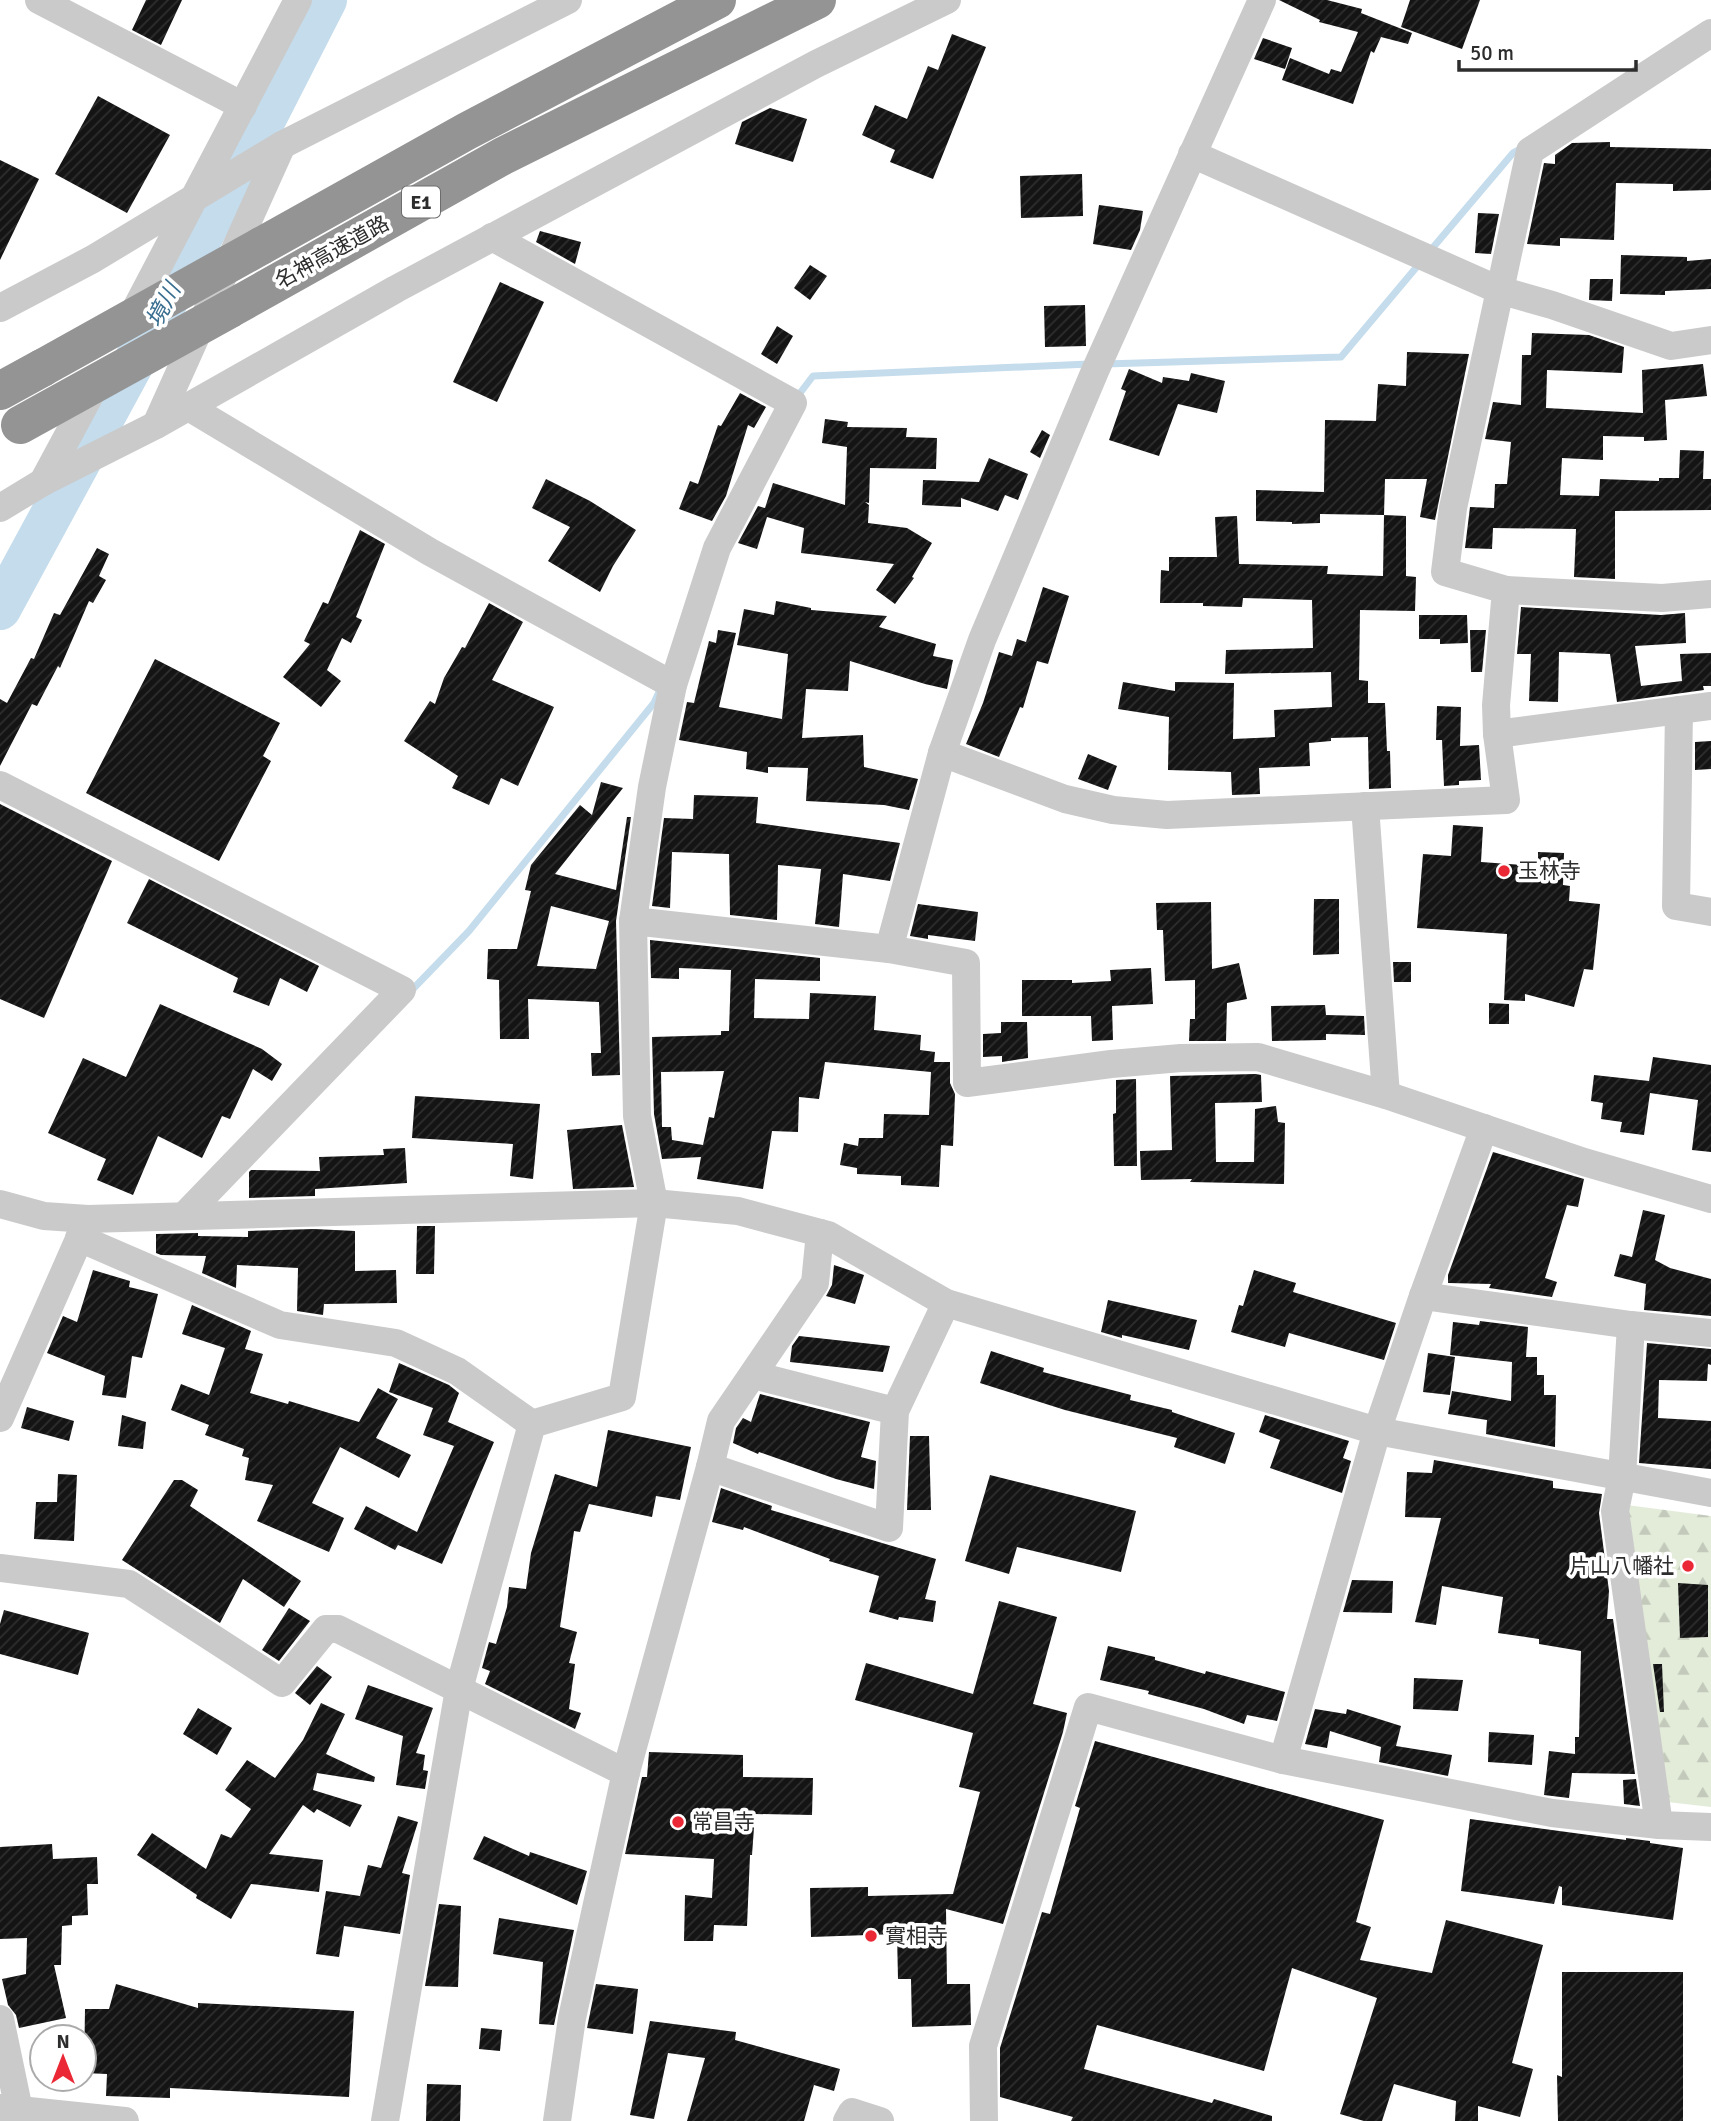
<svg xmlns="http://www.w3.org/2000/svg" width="1711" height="2121" viewBox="0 0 1711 2121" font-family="Signika,'Noto Sans JP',sans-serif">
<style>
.forest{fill:url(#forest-firs)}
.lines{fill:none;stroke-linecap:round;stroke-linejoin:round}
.stream{stroke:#c4dcec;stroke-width:7}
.river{stroke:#c4dcec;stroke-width:42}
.building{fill:url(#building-hatch);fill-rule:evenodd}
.minor{stroke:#cacaca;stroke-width:28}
.motorway{stroke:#949494;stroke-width:38}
.motorway-bridge{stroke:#949494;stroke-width:38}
.poi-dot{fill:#ea2836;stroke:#fff;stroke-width:2.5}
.labels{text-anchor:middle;stroke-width:7;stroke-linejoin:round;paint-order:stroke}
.shield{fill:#fff;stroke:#6c6c6c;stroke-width:2}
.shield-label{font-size:19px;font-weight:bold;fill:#2d2d2d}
.street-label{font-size:21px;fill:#2d2d2d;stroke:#fff}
.poi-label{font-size:21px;fill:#2d2d2d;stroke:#fff;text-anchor:start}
.water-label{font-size:23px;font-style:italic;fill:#396e90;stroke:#fff}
</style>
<defs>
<pattern id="forest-firs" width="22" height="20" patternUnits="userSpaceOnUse" patternTransform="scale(1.75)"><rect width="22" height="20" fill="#e3ebd9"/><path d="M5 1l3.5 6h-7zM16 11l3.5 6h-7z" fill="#c3cabb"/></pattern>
<pattern id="building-hatch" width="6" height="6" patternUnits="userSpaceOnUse" patternTransform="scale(1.75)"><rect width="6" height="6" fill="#141414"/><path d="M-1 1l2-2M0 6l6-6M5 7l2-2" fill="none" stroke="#2e2e2e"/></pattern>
</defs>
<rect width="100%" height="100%" fill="#fff"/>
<polygon class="forest" points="1619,1504 1711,1516 1711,1807 1659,1801"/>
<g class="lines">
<g class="stream">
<polyline points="1430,251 1513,153 1522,148"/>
<polyline points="1105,364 1341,357 1420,263"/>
<polyline points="797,397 813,376 1089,364"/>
<polyline points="410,992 469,931 654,703 659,692"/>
</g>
<polyline class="river" points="0,609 256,137 326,0"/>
</g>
<g class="building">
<polygon points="146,0 182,0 161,45 132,30"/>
<polygon points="1279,0 1327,0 1362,9 1361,13 1412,33 1408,44 1381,37 1374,53 1371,51 1353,104 1282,80 1290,58 1329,74 1331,69 1341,72 1358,32 1319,22 1320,20"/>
<polygon points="1410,0 1480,0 1462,49 1401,27"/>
<polygon points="952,34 986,47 933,179 890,162 895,150 862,135 875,105 907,119 928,66 938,70"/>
<polygon points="1263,38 1292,48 1285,69 1254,59"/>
<polygon points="98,96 170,135 127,213 55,174"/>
<polygon points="770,108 807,119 793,162 735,144 742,122"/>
<polygon points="1610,142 1610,147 1711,149 1711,190 1673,191 1673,184 1616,183 1614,240 1560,238 1560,246 1527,244 1544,163 1555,164 1555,155 1572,143"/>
<polygon points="0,160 39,179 0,260"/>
<polygon points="1082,174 1083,216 1021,218 1020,176"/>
<polygon points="1099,205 1143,211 1140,230 1131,250 1093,244"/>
<polygon points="1478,213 1499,214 1491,254 1475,253"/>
<polygon points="540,231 581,242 575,264 536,242"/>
<polygon points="1621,255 1687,257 1687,261 1711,259 1711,289 1665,291 1665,295 1620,294"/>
<polygon points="810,265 827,276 810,300 794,288"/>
<polygon points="1590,279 1613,279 1612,301 1589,300"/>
<polygon points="500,282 544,302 497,402 453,382"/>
<polygon points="1085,305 1086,346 1045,347 1044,306"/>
<polygon points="777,326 793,336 777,364 761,354"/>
<polygon points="1532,333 1589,335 1624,347 1622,373 1547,370 1546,408 1643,413 1642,370 1703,364 1707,396 1665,400 1667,440 1644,441 1644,437 1603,436 1603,460 1562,458 1560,495 1599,496 1600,479 1659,481 1659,478 1679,478 1680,450 1704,451 1703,479 1711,479 1711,510 1615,511 1615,579 1574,577 1576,529 1493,528 1492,549 1465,548 1470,507 1494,508 1495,484 1507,484 1511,442 1485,439 1493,402 1521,405 1522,355 1531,355"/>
<polygon points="1407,352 1469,354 1435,520 1420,517 1427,479 1385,479 1384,515 1320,514 1320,523 1292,524 1292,522 1256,521 1256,490 1324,492 1325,420 1376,421 1378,384 1406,386"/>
<polygon points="1129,369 1162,383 1163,377 1189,381 1191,373 1225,381 1217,413 1178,404 1159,456 1109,440 1126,391 1121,389"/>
<polygon points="740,393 766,407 754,428 748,425 726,496 712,521 679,509 690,481 698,484 718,425 721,426"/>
<polygon points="825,419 848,422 847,427 907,428 906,437 937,438 936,469 870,468 869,503 865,502 869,505 868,523 907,528 932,543 912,577 914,578 895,604 876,590 894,564 801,553 804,528 767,517 757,549 738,543 758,506 765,508 773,483 845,505 847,447 822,443"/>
<polygon points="1042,430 1050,435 1040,458 1030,452"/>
<polygon points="989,458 1028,474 1018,500 1005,495 998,511 961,498 961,507 922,505 923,480 979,482"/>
<polygon points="546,479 590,501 636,530 613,566 600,592 548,561 570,527 532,508"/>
<polygon points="1384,515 1406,516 1406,576 1416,577 1415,611 1360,610 1359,680 1368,681 1368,703 1385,703 1387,751 1390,751 1391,788 1369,789 1368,737 1331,738 1331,741 1309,743 1310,766 1259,768 1260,794 1232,795 1231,772 1168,770 1169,717 1118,709 1123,682 1175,691 1175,682 1234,683 1233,739 1275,737 1274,710 1332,707 1331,672 1225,674 1226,650 1313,648 1312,600 1243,598 1242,607 1203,606 1203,603 1160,603 1161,570 1169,571 1169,557 1217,557 1215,517 1237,516 1239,564 1328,566 1327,574 1383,576"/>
<polygon points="360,530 385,544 356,617 362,620 351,643 342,638 327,670 341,681 321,707 283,677 310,644 304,641 323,602 328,604"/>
<polygon points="97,548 109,554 99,576 106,580 93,603 89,601 60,668 58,666 37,706 32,704 0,766 0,699 7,703 31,658 34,659 54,613 60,615"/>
<polygon points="1043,587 1069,596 1048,664 1037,661 1023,708 1020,707 999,757 966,744 983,703 999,652 1012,656 1017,639 1026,642"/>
<polygon points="776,601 811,608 811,610 887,616 879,627 936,644 933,656 953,660 947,689 925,684 850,661 848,691 806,689 802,738 863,735 864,767 918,779 909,810 884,805 806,801 808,768 768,767 768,773 746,769 747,752 679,740 687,702 694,703 709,641 716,643 718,630 736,633 719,707 782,719 788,654 737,645 744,609 774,615"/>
<polygon points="489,603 523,622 492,680 554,707 518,786 501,778 489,805 452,788 458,776 404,741 430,701 435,704 444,678 462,647 465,648"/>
<polygon points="1521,607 1661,615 1685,613 1686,643 1635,646 1641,686 1682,681 1680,654 1711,653 1711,686 1703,686 1704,690 1617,702 1610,654 1559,652 1558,702 1529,701 1531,654 1517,654"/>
<polygon points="1419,615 1467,615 1468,643 1440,644 1440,639 1419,639"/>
<polygon points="1470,630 1486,630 1482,672 1471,672"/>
<polygon points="155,659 280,723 263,756 271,761 219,861 86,793"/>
<polygon points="1437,706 1461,707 1460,746 1479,745 1481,780 1459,781 1459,785 1444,786 1442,740 1436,740"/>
<polygon points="1711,741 1711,769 1695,770 1695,742"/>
<polygon points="1088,754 1117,766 1108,790 1078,779"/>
<path d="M601,782L623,788L555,874L616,890L627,817H631L616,921L620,1075L592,1076L591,1053H601L599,1002L528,999L529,1039H500L499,980L487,979L488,949H517L531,891L525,890L531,865L580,805L592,815ZM551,906L609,921L596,969L537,966Z"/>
<polygon points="694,795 758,797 756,823 900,843 890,881 843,874 839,927 815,924 821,869 778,865 777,920 730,915 729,854 672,852 670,908 652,906 664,818 693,819"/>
<polygon points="0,804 112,861 44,1018 0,999"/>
<polygon points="1453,825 1483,827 1481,862 1538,866 1538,852 1564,853 1563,885 1570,886 1569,901 1600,904 1593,970 1584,969 1574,1007 1525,994 1525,1001 1504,1000 1507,934 1417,928 1423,854 1451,856"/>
<polygon points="149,879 319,966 307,992 280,978 269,1006 233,992 238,978 127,923"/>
<polygon points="1314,899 1339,899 1339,954 1313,955"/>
<polygon points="1211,902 1212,969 1239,963 1247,999 1227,1003 1226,1041 1189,1041 1190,1019 1195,1019 1195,980 1165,981 1163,930 1157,930 1156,903"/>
<polygon points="918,904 978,912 975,941 928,935 928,939 910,936"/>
<path d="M650,940L820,958V981L755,979L754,1018L809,1019L810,993L876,996L874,1030L921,1035L920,1050L935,1052L934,1062H950V1083L955,1094L953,1146L941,1145L939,1187L901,1185V1176L857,1174V1168L840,1165L844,1143L858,1146L859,1138H883L884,1114L929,1115L931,1072L825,1062L819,1099L799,1097L798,1132L772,1131L763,1189L697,1179L701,1157L662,1159L654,1114L652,1037L721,1035V1031H729L731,970L679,968V979L651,978ZM724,1071L714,1118L709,1117L703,1145L672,1140L671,1127H662L661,1072Z"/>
<polygon points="1393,962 1411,962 1411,982 1394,982"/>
<polygon points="1151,968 1153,1004 1112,1006 1113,1040 1092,1041 1091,1016 1022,1016 1022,980 1072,980 1072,983 1111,981 1110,970"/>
<polygon points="1489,1003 1509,1004 1509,1024 1489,1024"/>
<polygon points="160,1004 262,1049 282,1064 272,1081 253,1069 230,1119 222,1116 202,1158 158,1136 133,1195 97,1180 106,1159 48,1133 83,1058 126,1077"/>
<polygon points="1325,1005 1326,1015 1364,1016 1365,1035 1326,1034 1326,1040 1272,1041 1271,1006"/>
<polygon points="1001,1022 1027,1022 1028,1058 1002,1062 1002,1056 983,1057 983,1034 1001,1033"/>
<polygon points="1653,1057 1711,1065 1711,1152 1692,1150 1698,1100 1650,1093 1644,1135 1620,1132 1622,1122 1601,1119 1603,1103 1591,1101 1594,1075 1649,1081"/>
<polygon points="1256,1074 1261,1075 1262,1102 1215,1103 1216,1162 1254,1162 1255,1109 1276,1106 1278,1122 1285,1123 1284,1184 1190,1182 1192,1179 1141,1180 1140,1151 1172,1150 1170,1076"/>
<polygon points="1136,1079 1137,1166 1114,1166 1113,1114 1116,1113 1116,1080"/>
<polygon points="415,1096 540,1104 533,1179 510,1176 513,1144 412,1138"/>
<polygon points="622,1125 634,1187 573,1189 567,1130"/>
<polygon points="405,1148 407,1183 315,1189 315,1196 249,1198 249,1172 251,1170 320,1171 319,1157 384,1155 383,1149"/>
<polygon points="1493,1152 1584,1179 1578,1207 1567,1205 1545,1278 1557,1282 1552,1297 1489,1288 1491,1284 1448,1283 1448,1275"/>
<polygon points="1643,1210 1665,1215 1655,1260 1670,1268 1711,1279 1711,1316 1644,1310 1646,1284 1614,1276 1620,1254 1632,1257"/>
<polygon points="417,1226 435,1226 434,1274 416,1274"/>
<polygon points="314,1229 355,1231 355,1271 396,1270 397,1303 324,1304 323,1315 297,1311 298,1268 237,1265 236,1288 202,1273 206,1256 161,1255 156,1253 156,1234 198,1233 198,1236 248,1237 248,1231"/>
<polygon points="834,1265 864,1275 855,1304 826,1296 832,1285"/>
<polygon points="93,1270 130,1281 129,1287 158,1294 142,1358 132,1356 126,1398 102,1395 105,1376 47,1353 63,1316 77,1322"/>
<polygon points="1254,1270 1296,1283 1293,1292 1396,1323 1384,1360 1289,1333 1285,1347 1231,1332 1239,1305 1243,1306"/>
<polygon points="1108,1300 1197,1320 1189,1350 1122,1335 1122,1338 1101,1332"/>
<polygon points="192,1305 251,1331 245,1349 263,1354 250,1393 288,1404 289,1401 359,1422 378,1388 398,1399 376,1438 411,1455 399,1478 340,1447 312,1503 344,1518 329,1552 257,1521 273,1485 245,1480 249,1458 242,1456 244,1449 205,1435 209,1425 171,1410 181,1384 209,1395 225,1348 182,1334"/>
<polygon points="1480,1321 1528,1327 1526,1357 1537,1357 1537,1375 1544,1375 1544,1395 1556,1395 1555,1447 1486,1434 1487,1420 1448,1414 1452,1391 1511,1401 1512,1362 1450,1355 1453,1322 1479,1325"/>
<polygon points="799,1336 890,1346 883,1372 790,1362 792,1346"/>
<polygon points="1647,1343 1711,1349 1711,1365 1708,1364 1707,1381 1659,1380 1658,1418 1711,1421 1711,1469 1639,1463"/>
<polygon points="991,1351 1044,1368 1043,1372 1131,1395 1130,1400 1172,1410 1172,1412 1235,1433 1225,1464 1174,1447 1177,1438 1065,1410 980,1383"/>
<polygon points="1428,1353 1455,1357 1450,1395 1423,1392"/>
<polygon points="399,1363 449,1385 459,1393 448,1422 494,1442 442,1564 398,1545 395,1550 354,1529 366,1506 417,1532 454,1446 423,1435 433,1408 389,1392"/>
<polygon points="760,1394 870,1422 861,1457 876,1461 874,1489 836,1479 759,1452 758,1454 733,1443 736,1428 743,1418 751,1422"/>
<polygon points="27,1407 74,1421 69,1441 21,1428"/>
<polygon points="122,1415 146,1422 143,1449 118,1446"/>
<polygon points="1265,1415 1349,1441 1343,1458 1351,1461 1342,1493 1270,1468 1280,1440 1259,1432"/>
<polygon points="608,1430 691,1447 680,1500 656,1496 652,1517 589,1504 580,1532 574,1531 560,1627 577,1632 569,1663 575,1664 569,1709 581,1713 575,1729 485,1684 490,1671 482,1668 489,1642 496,1644 507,1607 509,1587 526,1589 531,1553 555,1474 597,1487"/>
<polygon points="910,1436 929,1436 931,1510 907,1510"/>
<polygon points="1434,1460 1553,1481 1553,1488 1602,1494 1599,1513 1609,1591 1607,1619 1613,1619 1635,1774 1572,1773 1569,1798 1544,1795 1549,1751 1575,1754 1575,1737 1579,1737 1581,1651 1539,1644 1539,1639 1498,1633 1503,1597 1442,1586 1436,1625 1415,1622 1441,1518 1405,1517 1407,1472 1432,1473"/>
<polygon points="58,1474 77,1475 74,1541 34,1539 36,1502 57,1502"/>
<polygon points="990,1475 1136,1511 1121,1572 1017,1547 1009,1574 965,1561"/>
<polygon points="174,1480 182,1480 198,1490 190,1506 301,1581 284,1607 243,1579 220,1623 122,1560"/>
<polygon points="721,1488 772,1506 771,1510 936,1559 925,1599 936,1601 933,1622 899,1617 898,1620 869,1612 879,1576 829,1561 830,1559 744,1527 743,1530 712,1522"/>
<polygon points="1352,1580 1393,1581 1392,1613 1343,1612"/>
<polygon points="1678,1583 1708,1585 1708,1637 1680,1638"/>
<polygon points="999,1601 1057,1617 1033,1704 1067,1713 1063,1732 1003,1924 946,1909 947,1984 970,1984 971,2025 912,2027 911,1979 898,1979 897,1934 811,1937 810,1888 868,1887 868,1896 953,1894 980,1792 959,1787 973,1733 855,1700 866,1663 973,1694"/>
<polygon points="289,1608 310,1621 279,1661 262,1650"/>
<polygon points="4,1610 89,1633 78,1675 0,1654 0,1624"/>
<polygon points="1108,1646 1155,1657 1155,1660 1205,1674 1206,1671 1285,1692 1277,1721 1247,1715 1244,1724 1204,1709 1148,1694 1149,1691 1100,1680"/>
<polygon points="1653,1664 1662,1664 1664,1712 1660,1712"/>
<polygon points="317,1666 332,1677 310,1705 295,1693"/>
<polygon points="1414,1678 1463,1680 1458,1711 1413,1709"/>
<polygon points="368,1685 433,1708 416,1753 425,1755 423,1770 428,1771 425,1789 396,1785 403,1736 355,1719"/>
<polygon points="321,1703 345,1714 326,1754 375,1777 374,1782 317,1773 313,1790 362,1805 350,1827 317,1809 314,1813 303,1805 269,1854 323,1860 319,1892 251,1884 231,1919 196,1898 197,1895 137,1855 152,1833 206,1869 221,1834 231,1838 251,1809 225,1790 247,1760 275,1778 303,1740"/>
<polygon points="198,1708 232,1728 217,1755 183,1734"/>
<polygon points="1315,1709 1346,1714 1347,1709 1401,1726 1396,1746 1452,1755 1448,1776 1379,1762 1381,1747 1330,1731 1327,1748 1305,1744"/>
<polygon points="1489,1732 1534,1735 1532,1765 1488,1762"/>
<polygon points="1095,1741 1384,1820 1356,1922 1371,1927 1360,1960 1432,1973 1446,1920 1543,1945 1512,2063 1533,2069 1520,2117 1478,2106 1478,2121 1455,2121 1456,2101 1394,2084 1382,2121 1364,2121 1340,2114 1377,1998 1292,1968 1264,2071 1097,2025 1084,2069 1212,2103 1214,2099 1272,2116 1272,2121 1071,2121 1073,2117 1000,2097 1000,2048 1042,1912 1050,1914 1080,1808 1075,1806"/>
<polygon points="649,1752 743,1755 743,1777 813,1778 812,1815 755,1814 752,1855 750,1855 747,1926 714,1925 713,1941 684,1941 685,1895 712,1898 714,1859 625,1854 642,1777 647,1777"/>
<polygon points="1636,1779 1640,1806 1624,1804 1623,1780"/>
<polygon points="398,1816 418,1822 402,1873 410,1875 400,1934 344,1926 339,1957 316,1954 326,1891 360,1896 368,1865 381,1868"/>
<polygon points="1470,1819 1626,1840 1626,1838 1650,1841 1650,1843 1683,1848 1673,1920 1562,1905 1562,1887 1559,1886 1554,1904 1461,1891"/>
<polygon points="484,1836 529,1856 530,1852 587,1871 577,1905 473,1859"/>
<polygon points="52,1844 53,1859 97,1857 98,1884 87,1884 88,1915 72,1916 72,1925 62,1926 61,1965 54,1965 66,2018 19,2028 16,2015 8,2005 2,1979 26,1974 27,1938 0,1939 0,1847"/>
<polygon points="439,1904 461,1906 458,1987 425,1986"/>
<polygon points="499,1918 574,1930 554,2025 539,2024 543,1962 493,1954"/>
<polygon points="1562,1972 1683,1972 1683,2121 1558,2121 1557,2075 1562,2077"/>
<polygon points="116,1984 198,2008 198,2003 354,2011 349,2097 170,2088 170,2098 106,2096 107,2074 84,2073 85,2009 109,2009"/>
<polygon points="596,1984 638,1989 633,2034 587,2028"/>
<polygon points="650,2021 736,2032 735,2040 840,2069 834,2091 814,2085 804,2121 687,2121 705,2058 668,2053 654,2119 630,2115"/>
<polygon points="481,2028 502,2030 500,2051 479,2049"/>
<polygon points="427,2084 461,2085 460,2121 426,2121"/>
</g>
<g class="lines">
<g class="minor">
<polyline points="39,0 243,106"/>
<polyline points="1192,154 1499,290 1552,305 1671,346 1711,340"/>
<polyline points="0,308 93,259 282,145 568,0"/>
<polyline points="130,320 298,0"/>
<polyline points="187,406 430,552 673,685"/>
<polyline points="156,425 282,145"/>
<polyline points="43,482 98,380"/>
<polyline points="0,508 43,482 156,425 396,289 816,64 947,0"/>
<polyline points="1506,590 1662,598 1711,594"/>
<polyline points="1679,710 1676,906 1711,912"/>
<polyline points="1497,734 1711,706"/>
<polyline points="942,753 1065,799 1113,810 1167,815 1506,800 1497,734 1496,705 1506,590 1445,572 1453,508 1530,151 1711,33"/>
<polyline points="0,785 402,990 185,1215"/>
<polyline points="1365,806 1386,1095"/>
<polyline points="633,921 889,949 966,963 967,1083 1111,1064 1181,1058 1258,1057 1386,1095 1584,1162 1711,1199"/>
<polyline points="889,949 942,753 982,640 1095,371 1262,0"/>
<polyline points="0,1204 44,1216 88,1219 654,1203 738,1211 828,1235 946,1303 1377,1431 1711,1493"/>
<polyline points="820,1233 815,1283 721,1421 710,1467 889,1528 895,1411 946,1303"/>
<polyline points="79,1238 280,1325 396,1343 457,1371 532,1424"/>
<polyline points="1423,1296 1631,1325"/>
<polyline points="753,1375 895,1411"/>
<polyline points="0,1418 87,1221"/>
<polyline points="0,1568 129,1584 282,1683 326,1629 338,1629 626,1773"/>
<polyline points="1283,1760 1377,1431 1423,1296 1484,1128"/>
<polyline points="1659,1825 1615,1511 1622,1477 1631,1325 1711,1333"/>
<polyline points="0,2019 19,2110"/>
<polyline points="0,2108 125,2121"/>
<polyline points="385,2121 459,1689 532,1424 622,1397 654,1203 637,1116 633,921 652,787 673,685 717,548 793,403 492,237"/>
<polyline points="557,2121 572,2018 626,1772 710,1467"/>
<polyline points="847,2121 852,2112 880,2121"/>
<polyline points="984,2121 983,2046 1088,1707 1283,1760 1552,1813 1659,1825 1711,1827"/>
</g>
<g class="motorway">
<polyline points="261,246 467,131 717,0"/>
<polyline points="230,309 503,156 817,0"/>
<polyline points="0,391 42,368"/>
</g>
<g class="motorway-bridge">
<polyline points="42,368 261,246"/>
<polyline points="20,425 230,309"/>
</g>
</g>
<g class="poi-dot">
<circle cx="1504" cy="871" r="7"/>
<circle cx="1688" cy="1566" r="7"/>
<circle cx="678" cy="1822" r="7"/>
<circle cx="871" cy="1936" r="7"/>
</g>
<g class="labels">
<rect class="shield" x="402" y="186.5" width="38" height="31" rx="5"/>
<g class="shield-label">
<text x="421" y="209">E1</text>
</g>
<g class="street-label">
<text transform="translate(332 252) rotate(-29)" y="7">名神高速道路</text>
</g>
<g class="poi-label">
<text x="1518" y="878">玉林寺</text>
<text x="1674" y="1573" text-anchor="end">片山八幡社</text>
<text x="692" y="1829">常昌寺</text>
<text x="885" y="1943">實相寺</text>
</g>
<g class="water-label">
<text transform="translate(163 305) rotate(-62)" y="8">境川</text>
</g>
</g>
<g transform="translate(63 2058)"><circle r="33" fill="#ffffff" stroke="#ababab" stroke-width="2"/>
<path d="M0-5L12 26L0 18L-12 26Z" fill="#ea2836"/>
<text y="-10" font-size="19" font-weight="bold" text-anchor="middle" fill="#2d2d2d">N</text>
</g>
<path d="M1459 60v10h177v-10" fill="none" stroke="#2d2d2d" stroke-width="3.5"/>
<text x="1470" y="60" font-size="21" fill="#2d2d2d" stroke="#ffffff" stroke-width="5" paint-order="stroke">50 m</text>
</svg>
